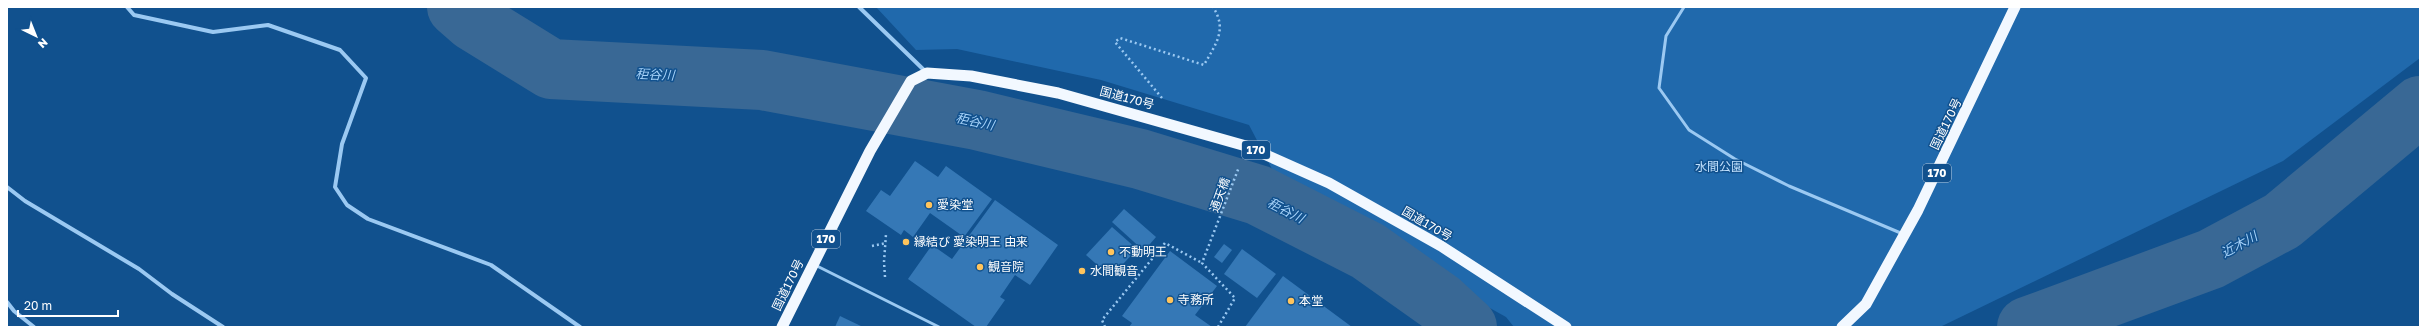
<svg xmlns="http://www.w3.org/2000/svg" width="2427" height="334" viewBox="0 0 2427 334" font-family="'Golos Text','Noto Sans JP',sans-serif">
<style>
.green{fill:#2069ac}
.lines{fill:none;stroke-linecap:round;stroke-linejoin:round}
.river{stroke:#396895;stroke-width:60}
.building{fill:#3578b6}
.path{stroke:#9bc9f2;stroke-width:2.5;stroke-dasharray:2 3;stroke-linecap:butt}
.service{stroke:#9bc9f2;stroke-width:3}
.minor{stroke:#9bc9f2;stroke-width:4}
.trunk{stroke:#f2f8ff;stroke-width:11}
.poi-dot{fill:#ffc45c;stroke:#11518e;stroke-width:1.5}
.labels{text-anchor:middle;stroke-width:3;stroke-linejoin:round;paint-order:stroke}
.shield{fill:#11518e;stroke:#b8cbdd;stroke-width:1}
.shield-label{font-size:11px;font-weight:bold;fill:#fff}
.street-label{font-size:12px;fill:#fff;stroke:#11518e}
.park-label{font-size:12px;fill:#c2e1fd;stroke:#11518e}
.poi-label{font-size:12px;fill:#fff;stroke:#11518e;text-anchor:start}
.water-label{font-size:13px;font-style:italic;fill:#a6d2f9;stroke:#11518e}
</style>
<rect width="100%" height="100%" fill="#11518e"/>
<polygon class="green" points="876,7 2420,7 2420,58 2283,161 1940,327 1514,327 1506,317 1285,194 1249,125 1101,80 957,49 916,50"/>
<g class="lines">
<g class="river">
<polyline points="457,7 473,21 551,69 762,80 977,120 1140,159 1258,195 1368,251 1440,302 1467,327"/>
<polyline points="2027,327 2211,259 2282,221 2420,106"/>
</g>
</g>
<g class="building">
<polygon points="915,161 938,177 946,166 992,199 964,237 930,213 913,237 904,230 901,235 866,211 881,190 890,196"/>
<polygon points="995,200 1058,245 1030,285 1015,275 1000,297 1005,300 986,327 976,327 908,279 932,245 952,259"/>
<polygon points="1124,209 1156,237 1144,251 1112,222"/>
<polygon points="1112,227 1137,249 1111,277 1086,255"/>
<polygon points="1224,244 1232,250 1222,263 1214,257"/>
<polygon points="1242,249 1276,274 1257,298 1224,274"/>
<polygon points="1170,251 1217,286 1195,315 1212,327 1129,327 1132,323 1122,316"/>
<polygon points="1283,276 1352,327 1245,327"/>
<polygon points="840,316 863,327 835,327"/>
</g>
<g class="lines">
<g class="path">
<path d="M1162,98L1115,42L1120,38L1204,65C1215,45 1228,30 1213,7"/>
<polyline points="872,246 886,243"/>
<polyline points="885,277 884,262 886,234"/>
<polyline points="1105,327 1102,320 1165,243 1202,263"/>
<polyline points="1218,327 1235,298 1202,263 1239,167"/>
</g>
<g class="service">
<polyline points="1684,7 1666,36 1659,88 1689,130 1735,159 1789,186 1903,234"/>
<polyline points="815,265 939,327"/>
</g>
<g class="minor">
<polyline points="127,7 134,15 213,32 268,25 340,50 366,78 342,144 335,187 347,205 368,219 491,265 580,327"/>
<polyline points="859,7 926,72"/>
<polyline points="7,187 25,201 139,269 172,294 223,327"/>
<polyline points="7,302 14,311 34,327"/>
</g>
<g class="trunk">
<polyline points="782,327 870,151 911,81 927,73 971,76 1058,93 1246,146 1329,183 1441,246 1566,327"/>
<polyline points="1842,327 1866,304 1918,210 2015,7"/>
</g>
</g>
<g class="poi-dot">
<circle cx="929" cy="205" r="4"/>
<circle cx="906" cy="242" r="4"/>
<circle cx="1111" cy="252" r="4"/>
<circle cx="980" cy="267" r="4"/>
<circle cx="1082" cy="271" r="4"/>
<circle cx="1170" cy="300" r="4"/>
<circle cx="1291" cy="301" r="4"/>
</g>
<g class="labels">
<g class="shield">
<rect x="1242" y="141" width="28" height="18" rx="3"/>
<rect x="1923" y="164" width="28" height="18" rx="3"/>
<rect x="812" y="230" width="28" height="18" rx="3"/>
</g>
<g class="shield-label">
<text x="1256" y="154">170</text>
<text x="1937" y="177">170</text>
<text x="826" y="243">170</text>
</g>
<g class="street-label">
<text transform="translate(1127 98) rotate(15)" y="4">国道170号</text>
<text transform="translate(1946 124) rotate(-64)" y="4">国道170号</text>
<text transform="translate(1220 195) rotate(-70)" y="4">通天橋</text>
<text transform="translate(1427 224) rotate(30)" y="4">国道170号</text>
<text transform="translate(788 285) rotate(-64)" y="4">国道170号</text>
</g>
<g class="park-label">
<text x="1719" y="171">水間公園</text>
</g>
<g class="poi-label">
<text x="937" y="209">愛染堂</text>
<text x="914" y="246">縁結び 愛染明王 由来</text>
<text x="1119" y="256">不動明王</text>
<text x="988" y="271">観音院</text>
<text x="1090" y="275">水間観音</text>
<text x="1178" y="304">寺務所</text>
<text x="1299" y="305">本堂</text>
</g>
<g class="water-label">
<text transform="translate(655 74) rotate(3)" y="5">秬谷川</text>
<text transform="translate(975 121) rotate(12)" y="5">秬谷川</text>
<text transform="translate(1286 210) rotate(27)" y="5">秬谷川</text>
<text transform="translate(2239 244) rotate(-29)" y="5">近木川</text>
</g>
</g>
<rect width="2427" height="334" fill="none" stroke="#ffffff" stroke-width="16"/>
<g transform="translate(36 36) rotate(137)" stroke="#11518e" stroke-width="3" paint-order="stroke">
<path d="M0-3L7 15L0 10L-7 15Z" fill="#ffffff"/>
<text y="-6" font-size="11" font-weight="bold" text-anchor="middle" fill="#ffffff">N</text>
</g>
<path d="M18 310v6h100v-6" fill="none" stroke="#ffffff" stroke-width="2"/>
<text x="24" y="310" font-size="12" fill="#ffffff" stroke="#11518e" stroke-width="3" paint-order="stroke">20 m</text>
</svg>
